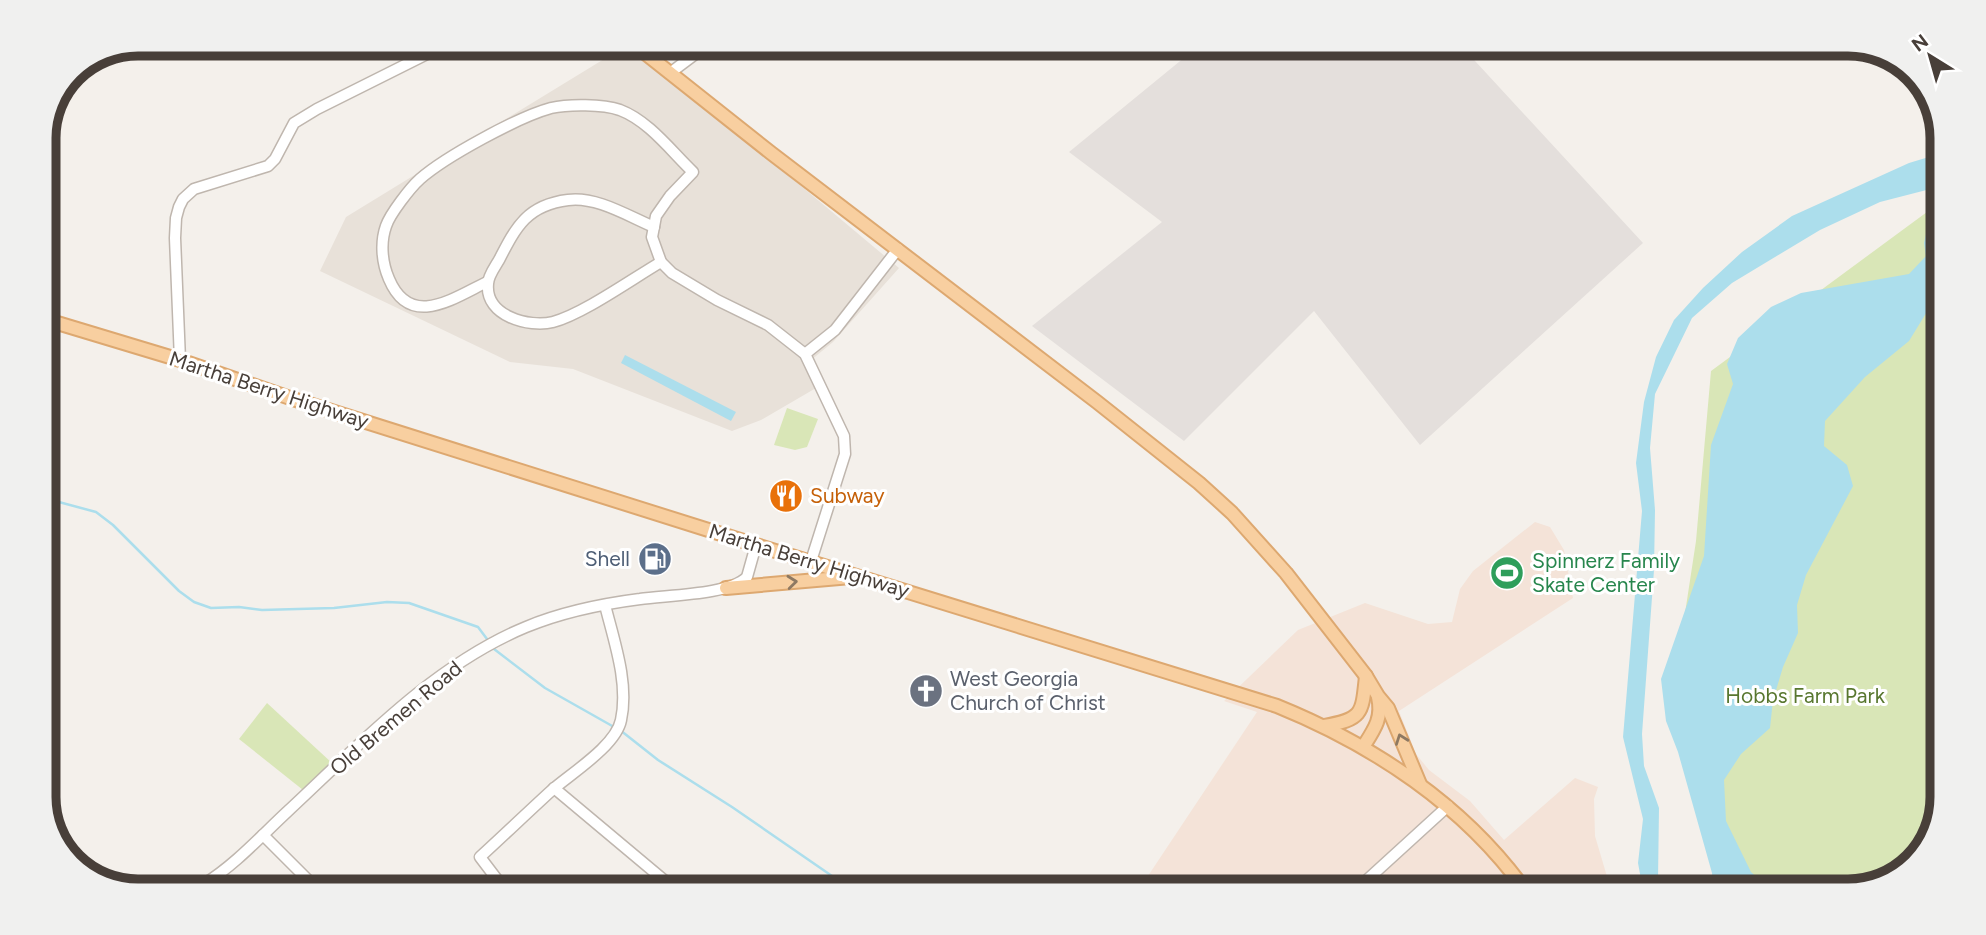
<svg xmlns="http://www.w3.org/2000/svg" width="1986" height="935" viewBox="0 0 1986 935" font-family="Figtree,sans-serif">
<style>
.residential{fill:#e8e1d9}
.commercial{fill:#f4e3d8}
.industrial{fill:#e4dfdc}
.green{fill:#d9e6b7}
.water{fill:#acdeec}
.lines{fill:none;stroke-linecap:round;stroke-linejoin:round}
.stream{stroke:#acdeec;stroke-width:2.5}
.minor-casing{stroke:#bfb6ae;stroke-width:13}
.major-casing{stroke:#dda870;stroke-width:16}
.minor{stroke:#fff;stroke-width:10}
.major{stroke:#f8cfa0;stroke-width:12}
.oneway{stroke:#8e7962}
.labels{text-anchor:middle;stroke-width:6;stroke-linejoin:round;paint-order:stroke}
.street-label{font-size:21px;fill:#483f39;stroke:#fff}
.food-label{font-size:21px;fill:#c56008;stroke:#fff;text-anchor:start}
.service-label{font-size:21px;fill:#4e5e75;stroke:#fff;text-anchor:end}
.leisure-label{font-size:21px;fill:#27864d;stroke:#fff;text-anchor:start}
.worship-label{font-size:21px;fill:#5b616d;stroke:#fff;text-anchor:start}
.park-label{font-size:21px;fill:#58772f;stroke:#fff}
.rim{fill:none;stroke:#483f39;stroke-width:9}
</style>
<rect width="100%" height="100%" fill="#f4f0eb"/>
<polygon class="residential" points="629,48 727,124 899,268 833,342 805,365 816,388 761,420 732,431 573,369 510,362 320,271 346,217 609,56"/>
<polygon class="commercial" points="1535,522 1550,527 1564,550 1573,598 1399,711 1416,754 1429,770 1470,801 1504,840 1575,778 1598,787 1594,799 1595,836 1611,890 1140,888 1257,712 1224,701 1298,630 1365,603 1428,624 1452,622 1460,589 1473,571"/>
<polygon class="industrial" points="1196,48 1464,49 1643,243 1420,445 1314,311 1184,441 1032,326 1162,222 1069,152"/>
<g class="green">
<polygon points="1927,212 1941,221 1935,833 1901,875 1848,891 1721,891 1671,705 1696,541 1711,371"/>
<polygon points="787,408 818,419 807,447 795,450 774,445"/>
<polygon points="267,703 332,763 303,790 239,739"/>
</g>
<g class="water">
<polygon points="1942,153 1942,186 1880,202 1820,230 1732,283 1692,318 1655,394 1650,448 1655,510 1654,570 1642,734 1644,766 1659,808 1658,880 1661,890 1643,890 1638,863 1643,819 1623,737 1642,511 1636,463 1644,402 1656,357 1674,320 1703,288 1742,252 1792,216 1909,163"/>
<polygon points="1941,225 1940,302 1928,310 1909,341 1865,377 1825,421 1824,446 1847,465 1853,486 1806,575 1797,605 1798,633 1783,667 1773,700 1770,728 1741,754 1724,780 1726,821 1751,872 1772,891 1714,891 1712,873 1678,752 1666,721 1661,679 1704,556 1711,445 1733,384 1727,364 1738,338 1771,307 1801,293 1909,274 1926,256 1924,243 1927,230"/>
<polygon points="625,355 736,412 731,421 621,363"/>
</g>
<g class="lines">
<g class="stream">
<polyline points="44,498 96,512 113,525 179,591 194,602 211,608 239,607 262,610 334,608 387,602 409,603 478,627 487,639"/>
<polyline points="494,649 545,688 614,727"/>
<polyline points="620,730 658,760 732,807 848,887"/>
</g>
<g class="minor-casing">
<g id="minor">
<polyline points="670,73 706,46"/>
<path d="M654,227C628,216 596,196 568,200C527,205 516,227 499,260C495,267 488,276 488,284C485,316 529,328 553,322C583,314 632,279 661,262"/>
<path d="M487,282C452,299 410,329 389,279C382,263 380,243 386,226C390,214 410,188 420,179C445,157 518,117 551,108C568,104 603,104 620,110C649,121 671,151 693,172L670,196L656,216L652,237L661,262L672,273L717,300L768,325L805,354L844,436L845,454L811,561"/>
<polyline points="805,354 835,330 898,249"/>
<polyline points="180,360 175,238 176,218 179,207 183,199 194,189 268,166 275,159 294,123 317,109 445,45"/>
<polyline points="554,788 671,886"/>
<polyline points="263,835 313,885"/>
<path d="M204,884C235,865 261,836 288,811C360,744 434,665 526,627C562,612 601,604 640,599C666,595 730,595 747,577L756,545"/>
<path d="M502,886L480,857C504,835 527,813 551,791C570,774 616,746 621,720C629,683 614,641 605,605"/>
<polyline points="1357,889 1448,806"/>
</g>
</g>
<g class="major-casing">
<g id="major">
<polyline points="636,46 771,153 1097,402 1199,483 1232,513 1286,573 1366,676 1378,696 1388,708 1420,784"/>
<path d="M44,319L180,360L293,399L756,545L1277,706C1373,745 1464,805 1525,890"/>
<polyline points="726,588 851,577"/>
<path d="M1324,726C1363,719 1362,714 1366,676"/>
<path d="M1363,747C1374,730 1383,718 1378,697"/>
</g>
</g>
<use href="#minor" class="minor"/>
<use href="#major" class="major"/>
</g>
<defs><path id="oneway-chevron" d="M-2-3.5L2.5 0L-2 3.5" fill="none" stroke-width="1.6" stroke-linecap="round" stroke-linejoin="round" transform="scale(1.75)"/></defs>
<g class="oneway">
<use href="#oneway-chevron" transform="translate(792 582) rotate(-6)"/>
<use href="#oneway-chevron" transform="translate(1401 739) rotate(-110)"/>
</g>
<defs>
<g id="restaurant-disc" transform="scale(1.75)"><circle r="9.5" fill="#e8710a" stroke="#fff"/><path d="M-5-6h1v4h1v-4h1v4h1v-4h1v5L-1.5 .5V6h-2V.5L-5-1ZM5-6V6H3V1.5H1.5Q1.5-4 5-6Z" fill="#fff"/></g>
<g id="fuel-disc" transform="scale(1.75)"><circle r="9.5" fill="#5c6f8a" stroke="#fff"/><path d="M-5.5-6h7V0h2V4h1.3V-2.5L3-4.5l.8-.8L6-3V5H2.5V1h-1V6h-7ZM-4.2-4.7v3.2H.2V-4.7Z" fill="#fff"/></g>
<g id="stadium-disc" transform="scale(1.75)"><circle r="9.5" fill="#2e9e5b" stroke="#fff"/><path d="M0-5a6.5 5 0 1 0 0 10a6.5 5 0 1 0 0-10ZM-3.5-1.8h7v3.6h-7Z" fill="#fff"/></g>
<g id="church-disc" transform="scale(1.75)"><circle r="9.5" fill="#6b7280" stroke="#fff"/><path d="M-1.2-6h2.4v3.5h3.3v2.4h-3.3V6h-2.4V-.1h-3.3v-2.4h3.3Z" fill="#fff"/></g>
</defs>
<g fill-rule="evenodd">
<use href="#restaurant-disc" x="786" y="496"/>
<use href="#fuel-disc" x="655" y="559"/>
<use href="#stadium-disc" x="1507" y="573"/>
<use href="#church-disc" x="926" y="691"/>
</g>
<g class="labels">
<g class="street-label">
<text transform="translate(269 390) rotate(18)" y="7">Martha Berry Highway</text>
<text transform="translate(809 561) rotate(17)" y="7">Martha Berry Highway</text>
<text transform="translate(396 718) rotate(-40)" y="7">Old Bremen Road</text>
</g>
<g class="food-label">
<text x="810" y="503">Subway</text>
</g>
<g class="service-label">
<text x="630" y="566">Shell</text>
</g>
<g class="leisure-label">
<text x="1532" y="568">Spinnerz Family<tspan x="1532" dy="24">Skate Center</tspan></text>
</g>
<g class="worship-label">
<text x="950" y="686">West Georgia<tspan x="950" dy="24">Church of Christ</tspan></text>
</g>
<g class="park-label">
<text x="1805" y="703">Hobbs Farm Park</text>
</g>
</g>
<path d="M0 0H1986V935H0ZM138 56H1848A82 82 0 0 1 1930 138V797A82 82 0 0 1 1848 879H138A82 82 0 0 1 56 797V138A82 82 0 0 1 138 56Z" fill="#f0f0ef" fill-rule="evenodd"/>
<path class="rim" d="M138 56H1848A82 82 0 0 1 1930 138V797A82 82 0 0 1 1848 879H138A82 82 0 0 1 56 797V138A82 82 0 0 1 138 56Z"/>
<g transform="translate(1930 56) rotate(323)" stroke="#ffffff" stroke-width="5" paint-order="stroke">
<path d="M0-5L12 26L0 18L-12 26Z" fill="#483f39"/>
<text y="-10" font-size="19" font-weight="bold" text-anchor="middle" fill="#483f39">N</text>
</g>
</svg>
